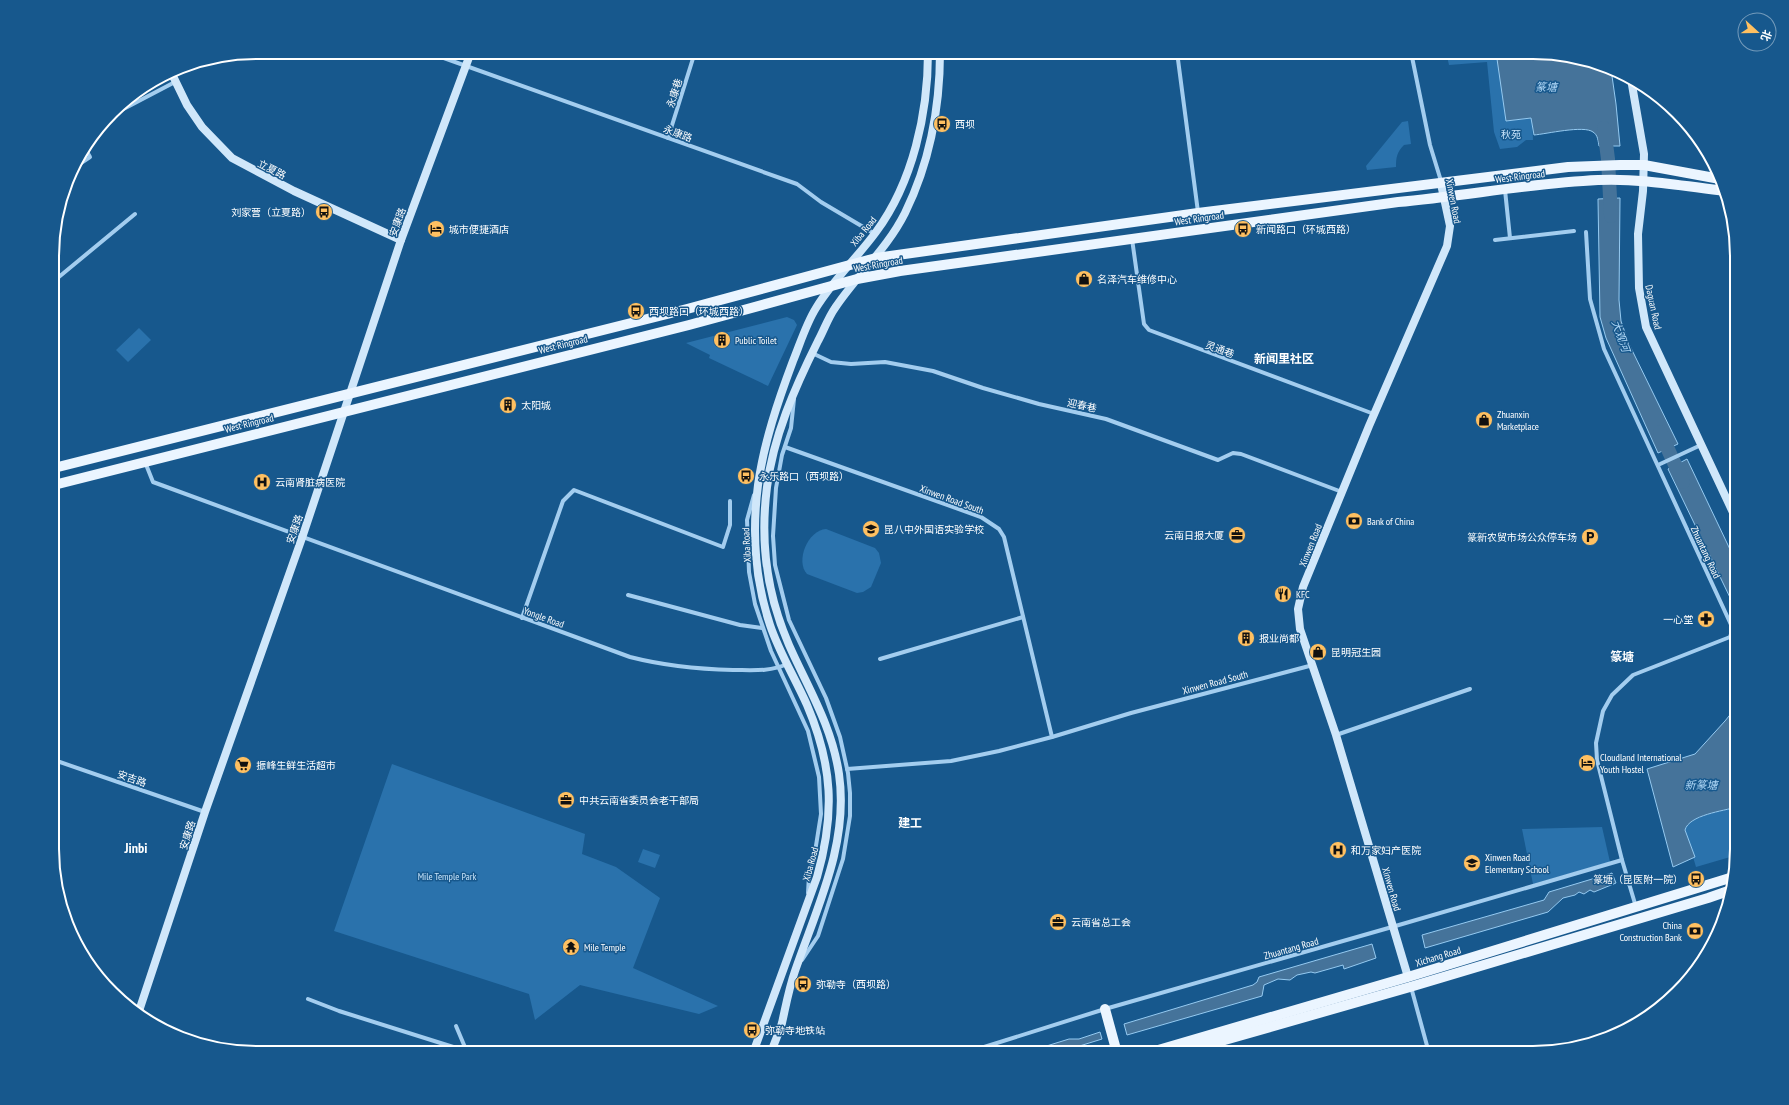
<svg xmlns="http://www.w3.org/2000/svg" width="1789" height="1105" viewBox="0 0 1789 1105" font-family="'PT Sans Narrow','Noto Sans SC',sans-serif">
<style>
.green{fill:#2a72ac}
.water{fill:#45739a;stroke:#95caf1}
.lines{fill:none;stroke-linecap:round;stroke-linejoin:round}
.river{stroke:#45739a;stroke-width:14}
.street{stroke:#a3cdef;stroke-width:4}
.secondary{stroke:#d0e7fa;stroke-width:8}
.primary{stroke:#ebf5ff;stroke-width:10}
.labels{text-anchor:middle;stroke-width:3;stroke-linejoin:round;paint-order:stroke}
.street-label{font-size:10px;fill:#fff;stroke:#17588d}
.poi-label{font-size:10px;fill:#fff;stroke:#17588d;text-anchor:start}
.park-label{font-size:10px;fill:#c9e5fb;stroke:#17588d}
.water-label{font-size:11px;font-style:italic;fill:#afd7f6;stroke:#17588d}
.quarter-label{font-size:12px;font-weight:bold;fill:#fff;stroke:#17588d}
.district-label{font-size:14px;font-weight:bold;fill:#fff;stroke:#17588d}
.rim{fill:none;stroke:#fff;stroke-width:2}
</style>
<rect width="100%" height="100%" fill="#17588d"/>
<g class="green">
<polygon points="1446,52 1497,52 1506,121 1532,118 1533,140 1526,140 1517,147 1500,149 1494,132 1487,62 1449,65"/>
<path d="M1408,121L1411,144L1404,145C1397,152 1396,157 1396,167L1367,170L1366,166L1402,122Z"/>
<polygon points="787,317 794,320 797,325 768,386 709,358 710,355 686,343"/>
<polygon points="139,328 151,340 128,362 116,350"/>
<path d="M826,529L875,548L879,553L881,563L871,587L863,592L857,593L807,574C795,561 808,530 826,529Z"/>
<polygon points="392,764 585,834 582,854 616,867 660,898 633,968 718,1006 699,1014 580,985 535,1020 529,994 334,931"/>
<path d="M1737,807V855L1696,867L1685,830C1689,816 1723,811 1737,807Z"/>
<polygon points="1602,827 1610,862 1533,884 1522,829"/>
<polygon points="643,849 660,855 655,868 638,862"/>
</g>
<g class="water">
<path d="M1496,52C1526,50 1584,56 1611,69L1616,104L1620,146H1599C1598,141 1598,135 1593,132C1584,125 1546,134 1534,135L1531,118L1506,121Z"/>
<polygon points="1620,198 1619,300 1621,321 1629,344 1678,444 1658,453 1606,338 1600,317 1598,199"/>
<polygon points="1687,459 1737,564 1737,612 1668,469"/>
<path d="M1737,706V807C1723,811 1689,815 1685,830L1695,857L1673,867L1647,769L1695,754L1725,721Z"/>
<polygon points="1612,873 1616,883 1594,892 1590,890 1584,894 1579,892 1575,895 1563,898 1548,912 1425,948 1422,935 1544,900 1549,892"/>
<polygon points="1372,944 1376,958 1344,969 1343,965 1315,973 1311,972 1297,975 1290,980 1278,979 1264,985 1262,996 1127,1035 1124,1024 1253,985 1257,982 1259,977"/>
<polygon points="1100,1032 1102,1039 1057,1053 1024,1053 1069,1039 1079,1039"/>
</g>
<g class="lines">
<g class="river">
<polyline points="1604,128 1608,159 1611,216"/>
<polyline points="1660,432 1683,482"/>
</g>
<g class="street">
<polyline points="427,52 797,184 821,202 875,234"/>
<polyline points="1177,52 1198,212"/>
<polyline points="1331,52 1343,53 1353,52"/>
<polyline points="1411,52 1430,145 1441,181"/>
<polyline points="991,57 993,52"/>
<polyline points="112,115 175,82"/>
<polyline points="668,138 695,52"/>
<polyline points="72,169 90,157 86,150"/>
<polyline points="1505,190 1510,238"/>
<polyline points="1586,232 1590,299 1604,349 1733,629 1730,637 1633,675 1612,695 1603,711 1596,743 1597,760 1622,860 1636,907"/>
<polyline points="1132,239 1144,324 1149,330 1374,414"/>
<polyline points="1495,240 1574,231"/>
<polyline points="54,281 135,214"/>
<polyline points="812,353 831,362 851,364 885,362 933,371 983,388 1039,404 1106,419 1218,460 1233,453 1241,454 1342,492"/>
<polyline points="794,399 791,428 782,455 776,488 773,536 775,565 789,620 826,698 840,737 848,773 850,793 850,816 843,859 818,936 802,960"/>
<polyline points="785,447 981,517 999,529 1004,537 1052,737"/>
<path d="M145,462L153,482L630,657C665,666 696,669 733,670C751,670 770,672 787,664"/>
<polyline points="1658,465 1701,445"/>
<polyline points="754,495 747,520 749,572 755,604 771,651 808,731 819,777 821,814 815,852 809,875 808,893"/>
<polyline points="628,595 740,625 762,628"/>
<polyline points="522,618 563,501 574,490 723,547 730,525 730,501"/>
<polyline points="880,659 1023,617"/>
<polyline points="1336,735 1470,689"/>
<polyline points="54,760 205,812"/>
<polyline points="847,769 951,761 999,751 1052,737 1131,713 1313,665"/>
<polyline points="1411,987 1429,1053"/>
<polyline points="308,999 339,1011 466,1051"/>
<polyline points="456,1026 467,1052"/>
<polyline points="965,1053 1105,1009 1392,927 1622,860"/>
</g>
<g class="secondary">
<polyline points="171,72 187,105 202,127 232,158 294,191 401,240"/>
<polyline points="1631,79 1644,154 1643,191 1638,234 1639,288 1646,327 1737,521"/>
<polyline points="1408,977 1336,735 1300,629 1298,609 1303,587 1369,426 1447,246 1450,226 1441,184"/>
<polyline points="138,1014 205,812 302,538 401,240 471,52"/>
<path d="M753,1053L817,877C835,814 833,766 807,705C795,678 779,652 770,625C755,580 752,531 758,485C764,442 778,401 793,361C800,344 806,324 816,308C833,280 857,258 876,232C913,182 928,113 928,52"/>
<path d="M771,1053C774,1043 779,1033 782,1023C786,1005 789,988 795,971C817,907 849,844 839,774C832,726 808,688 789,645C767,595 760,541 767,487C773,437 795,387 818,341C824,330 828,318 835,308C857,275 887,249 905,213C929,164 940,107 940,52"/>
</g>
<g class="primary">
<polyline points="54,468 687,309 876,258 1198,213 1568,167 1620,165 1644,165 1720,179"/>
<path d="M54,485L689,325L857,279L900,271L1398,202C1465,196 1531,183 1598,180C1640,178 1683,186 1725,191"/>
<polyline points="1105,1009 1117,1053"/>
<polyline points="1148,1053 1408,977 1733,877"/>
<polyline points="1179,1053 1410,987 1708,898 1731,890"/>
</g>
</g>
<defs>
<g id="bus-disc" transform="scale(0.9)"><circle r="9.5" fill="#ffc061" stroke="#17588d"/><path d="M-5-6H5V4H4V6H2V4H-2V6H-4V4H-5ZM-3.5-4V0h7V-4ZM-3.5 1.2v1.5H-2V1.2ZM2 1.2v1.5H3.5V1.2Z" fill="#111"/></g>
<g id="hotel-disc" transform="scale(0.9)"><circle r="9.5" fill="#ffc061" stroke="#17588d"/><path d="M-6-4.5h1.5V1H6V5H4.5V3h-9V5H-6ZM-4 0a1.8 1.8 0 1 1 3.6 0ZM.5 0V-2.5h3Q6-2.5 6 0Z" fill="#111"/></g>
<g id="shop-disc" transform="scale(0.9)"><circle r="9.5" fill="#ffc061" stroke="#17588d"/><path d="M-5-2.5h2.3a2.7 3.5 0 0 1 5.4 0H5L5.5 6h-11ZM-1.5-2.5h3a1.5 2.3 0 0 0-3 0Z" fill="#111"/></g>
<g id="building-disc" transform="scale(0.9)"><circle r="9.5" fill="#ffc061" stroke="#17588d"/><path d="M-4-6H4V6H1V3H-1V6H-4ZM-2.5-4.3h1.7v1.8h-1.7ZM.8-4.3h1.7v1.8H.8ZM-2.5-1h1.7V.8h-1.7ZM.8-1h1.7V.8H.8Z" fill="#111"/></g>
<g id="hospital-disc" transform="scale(0.9)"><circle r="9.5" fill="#ffc061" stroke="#17588d"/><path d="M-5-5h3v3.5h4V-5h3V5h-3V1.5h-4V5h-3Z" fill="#111"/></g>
<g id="bank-disc" transform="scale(0.9)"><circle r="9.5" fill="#ffc061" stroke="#17588d"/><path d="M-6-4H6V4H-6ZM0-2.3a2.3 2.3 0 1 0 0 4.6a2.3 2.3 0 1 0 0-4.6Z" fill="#111"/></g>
<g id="school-disc" transform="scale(0.9)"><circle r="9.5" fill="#ffc061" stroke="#17588d"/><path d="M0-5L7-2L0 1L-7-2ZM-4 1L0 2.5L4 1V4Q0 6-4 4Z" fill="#111"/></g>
<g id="office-disc" transform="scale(0.9)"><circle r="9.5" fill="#ffc061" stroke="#17588d"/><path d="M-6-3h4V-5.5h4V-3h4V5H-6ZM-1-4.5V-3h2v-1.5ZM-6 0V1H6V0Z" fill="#111"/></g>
<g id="parking-disc" transform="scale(0.9)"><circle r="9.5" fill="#ffc061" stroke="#17588d"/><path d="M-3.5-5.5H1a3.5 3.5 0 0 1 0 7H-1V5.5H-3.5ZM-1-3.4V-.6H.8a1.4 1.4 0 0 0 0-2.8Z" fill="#111"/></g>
<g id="restaurant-disc" transform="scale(0.9)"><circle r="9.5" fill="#ffc061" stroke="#17588d"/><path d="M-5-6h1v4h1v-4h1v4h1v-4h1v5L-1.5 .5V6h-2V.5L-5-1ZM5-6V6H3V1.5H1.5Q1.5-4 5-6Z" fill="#111"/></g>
<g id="pharmacy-disc" transform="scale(0.9)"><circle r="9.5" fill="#ffc061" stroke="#17588d"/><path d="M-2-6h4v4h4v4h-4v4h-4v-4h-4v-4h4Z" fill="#111"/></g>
<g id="supermarket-disc" transform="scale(0.9)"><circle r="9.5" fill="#ffc061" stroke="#17588d"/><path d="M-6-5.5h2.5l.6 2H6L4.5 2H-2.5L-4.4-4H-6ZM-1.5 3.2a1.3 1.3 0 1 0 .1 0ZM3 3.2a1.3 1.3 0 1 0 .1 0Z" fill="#111"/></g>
<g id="temple-disc" transform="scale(0.9)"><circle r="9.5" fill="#ffc061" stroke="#17588d"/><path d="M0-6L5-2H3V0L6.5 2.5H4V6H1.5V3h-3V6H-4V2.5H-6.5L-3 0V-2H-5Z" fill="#111"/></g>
</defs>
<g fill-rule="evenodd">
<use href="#bus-disc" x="942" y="124"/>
<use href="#bus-disc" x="324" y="212"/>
<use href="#hotel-disc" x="436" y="229"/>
<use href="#bus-disc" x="1243" y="229"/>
<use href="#shop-disc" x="1084" y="279"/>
<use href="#bus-disc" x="636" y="311"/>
<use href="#building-disc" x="722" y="340"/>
<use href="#building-disc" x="508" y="405"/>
<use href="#shop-disc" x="1484" y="420"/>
<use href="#bus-disc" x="746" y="476"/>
<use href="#hospital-disc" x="262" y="482"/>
<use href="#bank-disc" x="1354" y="521"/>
<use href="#school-disc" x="871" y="529"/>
<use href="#office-disc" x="1237" y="535"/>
<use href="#parking-disc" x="1590" y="537"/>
<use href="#restaurant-disc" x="1283" y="594"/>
<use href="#pharmacy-disc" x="1706" y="619"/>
<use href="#building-disc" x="1246" y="638"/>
<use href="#shop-disc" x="1318" y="652"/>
<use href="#hotel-disc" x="1587" y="763"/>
<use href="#supermarket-disc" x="243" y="765"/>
<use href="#office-disc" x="566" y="800"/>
<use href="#hospital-disc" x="1338" y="850"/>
<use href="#school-disc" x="1472" y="863"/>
<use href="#bus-disc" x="1696" y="879"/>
<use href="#office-disc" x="1058" y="922"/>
<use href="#bank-disc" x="1695" y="931"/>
<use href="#temple-disc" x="571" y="947"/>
<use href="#bus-disc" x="803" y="984"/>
<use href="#bus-disc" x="752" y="1030"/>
</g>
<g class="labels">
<g class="street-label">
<text transform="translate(674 93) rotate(-72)" y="4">永康巷</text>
<text transform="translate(678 133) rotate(20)" y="4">永康路</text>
<text transform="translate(272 169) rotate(27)" y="4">立夏路</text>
<text transform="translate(1520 176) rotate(-7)" y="4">West Ringroad</text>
<text transform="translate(1454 201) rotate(79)" y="4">Xinwen Road</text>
<text transform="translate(1199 218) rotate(-8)" y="4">West Ringroad</text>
<text transform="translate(397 222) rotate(-70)" y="4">安康路</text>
<text transform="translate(863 231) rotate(-51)" y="4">Xiba Road</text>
<text transform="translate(878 264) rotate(-10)" y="4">West Ringroad</text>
<text transform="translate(1654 307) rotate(78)" y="4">Daguan Road</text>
<text transform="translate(563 344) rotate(-14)" y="4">West Ringroad</text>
<text transform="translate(1220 349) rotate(20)" y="4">灵通巷</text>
<text transform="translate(1082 405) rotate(12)" y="4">迎春巷</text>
<text transform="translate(249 423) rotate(-14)" y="4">West Ringroad</text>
<text transform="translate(952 499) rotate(20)" y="4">Xinwen Road South</text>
<text transform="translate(294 529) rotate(-71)" y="4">安康路</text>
<text transform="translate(746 545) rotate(-93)" y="4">Xiba Road</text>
<text transform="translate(1310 545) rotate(-68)" y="4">Xinwen Road</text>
<text transform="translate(1706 552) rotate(65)" y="4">Zhuantang Road</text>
<text transform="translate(544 617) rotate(20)" y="4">Yongle Road</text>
<text transform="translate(1215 682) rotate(-15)" y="4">Xinwen Road South</text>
<text transform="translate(132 778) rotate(19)" y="4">安吉路</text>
<text transform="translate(187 835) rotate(-72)" y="4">安康路</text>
<text transform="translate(810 864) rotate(-75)" y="4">Xiba Road</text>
<text transform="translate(1392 889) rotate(74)" y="4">Xinwen Road</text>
<text transform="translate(1291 948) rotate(-16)" y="4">Zhuantang Road</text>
<text transform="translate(1438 956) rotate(-17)" y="4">Xichang Road</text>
</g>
<g class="poi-label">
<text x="955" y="128">西坝</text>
<text x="311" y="216" text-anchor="end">刘家营（立夏路）</text>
<text x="449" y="233">城市便捷酒店</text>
<text x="1256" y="233">新闻路口（环城西路）</text>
<text x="1097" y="283">名泽汽车维修中心</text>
<text x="649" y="315">西坝路口（环城西路）</text>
<text x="735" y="344">Public Toilet</text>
<text x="521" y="409">太阳城</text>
<text x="1497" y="418">Zhuanxin<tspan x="1497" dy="12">Marketplace</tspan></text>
<text x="759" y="480">永乐路口（西坝路）</text>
<text x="275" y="486">云南肾脏病医院</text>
<text x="1367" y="525">Bank of China</text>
<text x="884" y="533">昆八中外国语实验学校</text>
<text x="1224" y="539" text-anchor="end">云南日报大厦</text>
<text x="1577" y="541" text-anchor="end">篆新农贸市场公众停车场</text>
<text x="1296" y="598">KFC</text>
<text x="1693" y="623" text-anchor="end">一心堂</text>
<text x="1259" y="642">报业尚都</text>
<text x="1331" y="656">昆明冠生园</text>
<text x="1600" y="761">Cloudland International<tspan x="1600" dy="12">Youth Hostel</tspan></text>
<text x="256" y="769">振峰生鲜生活超市</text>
<text x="579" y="804">中共云南省委员会老干部局</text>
<text x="1351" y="854">和万家妇产医院</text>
<text x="1485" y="861">Xinwen Road<tspan x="1485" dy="12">Elementary School</tspan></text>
<text x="1683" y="883" text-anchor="end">篆塘（昆医附一院）</text>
<text x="1071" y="926">云南省总工会</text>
<text x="1682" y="929" text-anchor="end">China<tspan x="1682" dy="12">Construction Bank</tspan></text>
<text x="584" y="951">Mile Temple</text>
<text x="816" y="988">弥勒寺（西坝路）</text>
<text x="765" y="1034">弥勒寺地铁站</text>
</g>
<g class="park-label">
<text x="1511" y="138">秋苑</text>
<text x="447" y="880">Mile Temple Park</text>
</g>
<g class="water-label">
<text x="1546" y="91">篆塘</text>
<text transform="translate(1621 336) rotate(70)" y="4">大观河</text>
<text x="1701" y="789">新篆塘</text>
</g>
<g class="quarter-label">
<text x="1284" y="363">新闻里社区</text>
<text x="1622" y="661">篆塘</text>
<text x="910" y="827">建工</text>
</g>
<g class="district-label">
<text x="136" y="853">Jinbi</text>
</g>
</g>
<path d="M0 0H1789V1105H0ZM256 59H1533A197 197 0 0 1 1730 256V849A197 197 0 0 1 1533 1046H256A197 197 0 0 1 59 849V256A197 197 0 0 1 256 59Z" fill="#17588d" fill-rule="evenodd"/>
<path class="rim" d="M256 59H1533A197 197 0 0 1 1730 256V849A197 197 0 0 1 1533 1046H256A197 197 0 0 1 59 849V256A197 197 0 0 1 256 59Z"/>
<g transform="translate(1757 32) rotate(111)"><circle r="19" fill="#17588d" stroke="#749bbb"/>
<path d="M0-3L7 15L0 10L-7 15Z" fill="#ffc061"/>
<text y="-6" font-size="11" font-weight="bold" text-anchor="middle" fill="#ffffff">北</text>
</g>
</svg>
